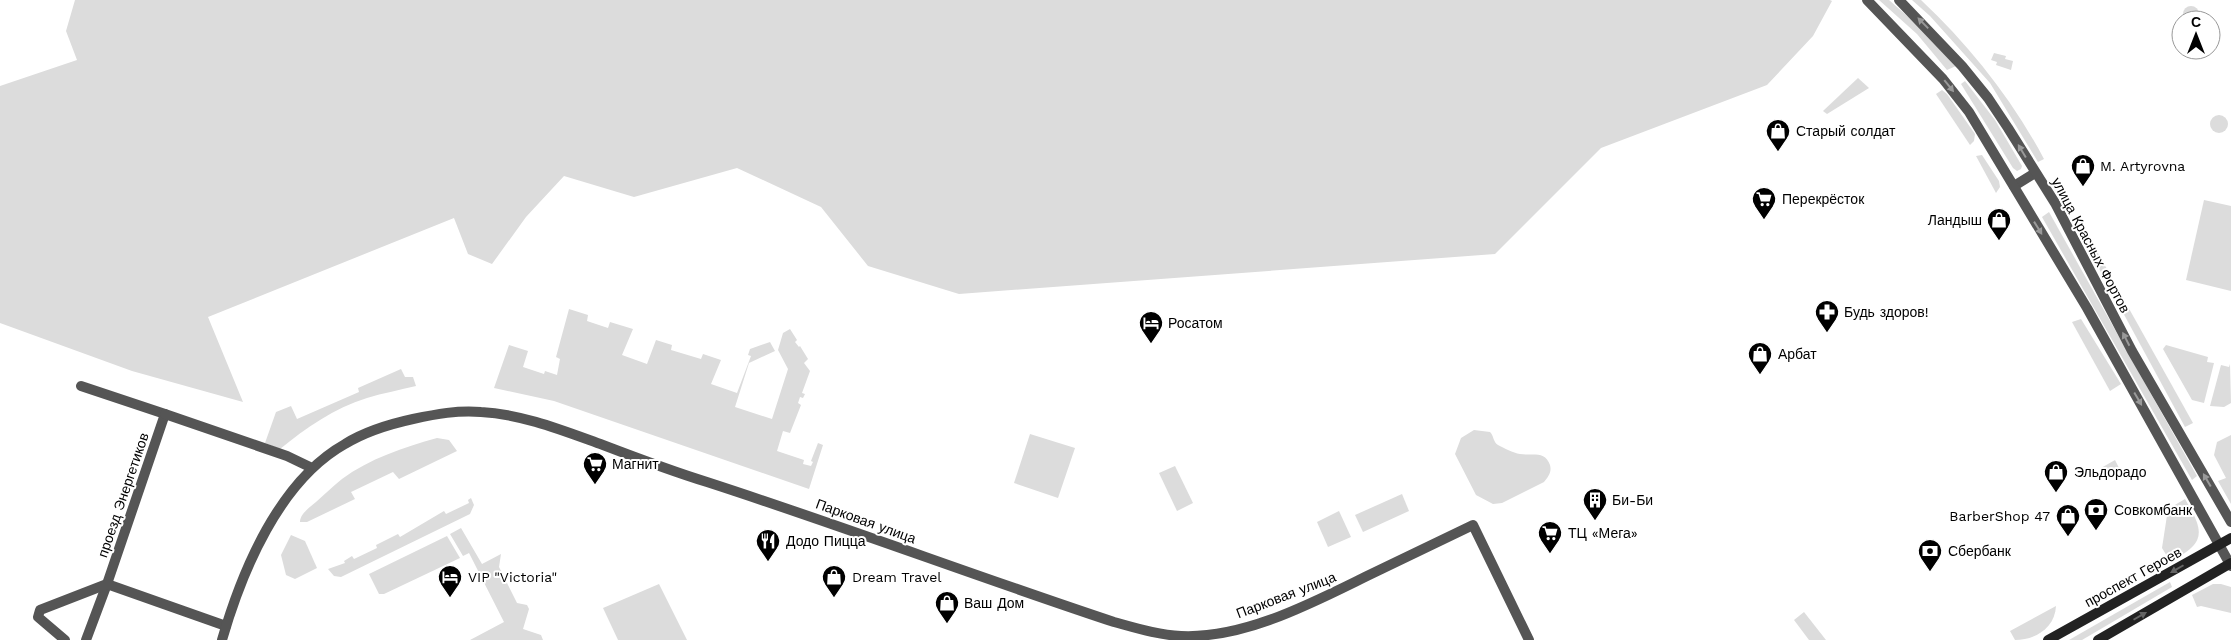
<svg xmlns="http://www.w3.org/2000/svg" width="2231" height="640" viewBox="0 0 2231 640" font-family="'Work Sans',sans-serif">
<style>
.green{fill:#dcdcdc}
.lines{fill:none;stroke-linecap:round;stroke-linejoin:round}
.minor{stroke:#555;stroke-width:10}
.tertiary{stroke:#555;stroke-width:10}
.secondary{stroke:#222;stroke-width:10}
.oneway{fill:#999}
.oneway2{fill:#646464}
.labels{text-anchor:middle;stroke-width:4;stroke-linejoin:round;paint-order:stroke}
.poi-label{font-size:14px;fill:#000;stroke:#fff;text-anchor:start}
.street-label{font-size:14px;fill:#000;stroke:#fff}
</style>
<rect width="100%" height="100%" fill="#fff"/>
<g class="green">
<polygon points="75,0 1830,0 1832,1 1813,36 1767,85 1601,148 1495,254 959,294 868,266 821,207 737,168 634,197 564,176 526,217 492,264 468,254 454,218 208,317 243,402 132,371 0,323 0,86 77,60 66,31"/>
<polygon points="1879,0 1889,0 1923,30 1956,66 1947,70 1917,34"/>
<path d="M1912,0H1921C1970,46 2012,99 2044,159L2038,162L1990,83L1930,16Z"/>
<circle cx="2191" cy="14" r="8"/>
<polygon points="1994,53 2006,56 2005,59 2013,61 2011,70 1996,65 1997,62 1991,60"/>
<polygon points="1858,78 1869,88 1827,114 1823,111"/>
<polygon points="1965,81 1995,120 2022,166 2021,169 2017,171 2013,168 1961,84"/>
<polygon points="1942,90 1947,94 1975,134 1974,141 1970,145 1936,94"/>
<circle cx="2219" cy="124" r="9"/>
<polygon points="1982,155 1999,181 2000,187 1996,193 1976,156"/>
<polygon points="2204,200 2231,206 2231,291 2186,280"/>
<polygon points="2049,212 2197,476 2192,480 2042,217"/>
<polygon points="2080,221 2193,423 2185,427 2076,226"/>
<polygon points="569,309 588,315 587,321 608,328 610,322 633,329 622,355 647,364 656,340 672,345 671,350 701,359 703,354 721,360 711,384 737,393 751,356 748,355 750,349 770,342 775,351 749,363 735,407 772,419 788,369 778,350 783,333 790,329 797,340 795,342 799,347 800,346 808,359 804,363 810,371 802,393 805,394 803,398 800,397 798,403 801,405 790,433 783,431 777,451 804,460 803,464 811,466 813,462 811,461 818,443 823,445 809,489 554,401 494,388 509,345 528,351 523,367 544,374 545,371 557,375 560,359 556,357"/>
<polygon points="2081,319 2121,384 2110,391 2072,322"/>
<polygon points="2166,345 2208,357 2207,362 2214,363 2204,403 2192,400 2163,349"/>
<polygon points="2230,364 2231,403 2224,407 2210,406 2221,365 2229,367"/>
<path d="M401,369L405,377H413L416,386C400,390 383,393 367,398C334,408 306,428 280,449L265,443L276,412L291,406L297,419L359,392L358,388Z"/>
<path d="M1474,430L1490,432C1494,436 1493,442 1498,445C1504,448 1513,453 1520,454C1532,456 1545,450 1550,465C1552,472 1548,477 1544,482L1502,503L1493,504L1476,495L1455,454L1461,438Z"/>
<polygon points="1030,434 1075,448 1058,498 1014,483"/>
<polygon points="2231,435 2231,504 2218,481 2226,478 2214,455 2217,442"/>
<path d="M437,438L449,440L457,451L399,479L393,472L351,492L355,499L307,522H300C300,514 310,507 316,502C325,494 333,486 342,479C369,459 404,447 437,438Z"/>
<polygon points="2115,460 2120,470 2106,478 2101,468"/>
<polygon points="1175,466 1193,503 1177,511 1159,473"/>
<polygon points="1402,494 1409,511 1363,532 1355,515"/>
<polygon points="471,498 474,505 470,514 341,577 334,576 328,569 345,563 344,561 352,556 354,559 377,548 376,545 398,534 400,537 444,511 446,514 469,503 468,500"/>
<path d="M2185,499C2204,531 2207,543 2170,561L2162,548L2168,509Z"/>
<polygon points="1339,511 1351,537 1328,547 1317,522"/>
<polygon points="461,528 482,564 501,554 499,567 517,603 527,605 529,609 523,629 541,635 543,640 470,640 504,622 469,553 463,556 450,534"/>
<polygon points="291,535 305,541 317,568 295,579 286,575 281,555"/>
<polygon points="447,536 460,558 384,594 379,594 369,574"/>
<polygon points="2170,582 2172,587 2082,640 2069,640"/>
<polygon points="659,584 687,640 618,640 603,608"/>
<polygon points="2213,584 2221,584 2231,587 2231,613 2201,606 2197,607 2192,595"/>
<path d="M2056,606C2055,628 2035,640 2015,640L2010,631Z"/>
<polygon points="1804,612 1826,640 1809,640 1794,620"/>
</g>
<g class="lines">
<g class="minor">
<polyline points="2014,186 2035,173"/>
<polyline points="81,386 165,414 107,584 86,640"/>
<polyline points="165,414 287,456 312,468"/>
<polyline points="65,640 38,617 40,610 107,584 226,626"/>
</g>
<g class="tertiary">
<polyline points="1867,0 1943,79 1969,112 2087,308 2231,566"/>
<polyline points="1899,0 1962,66 1988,98 2008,128 2055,203 2132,351 2231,522"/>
<path d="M222,640C242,571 279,481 345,444C366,431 390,424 413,419C436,414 458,410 481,412C522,414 564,431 603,445C637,458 671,471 707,482C843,526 978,577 1114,622C1136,628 1158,635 1181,636C1244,639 1312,603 1367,576C1403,559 1438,542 1473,525L1529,640"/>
</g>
<g class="secondary">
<polyline points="2048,640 2231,538"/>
<polyline points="2098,640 2231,563"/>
</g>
</g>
<defs><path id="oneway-solid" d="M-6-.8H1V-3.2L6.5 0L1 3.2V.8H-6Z" transform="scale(1.25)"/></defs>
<g class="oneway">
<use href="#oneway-solid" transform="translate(1923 23) rotate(-134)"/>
<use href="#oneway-solid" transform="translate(1949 86) rotate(51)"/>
<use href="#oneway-solid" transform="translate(2022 151) rotate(-121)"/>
<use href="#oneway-solid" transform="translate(2038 228) rotate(58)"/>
<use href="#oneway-solid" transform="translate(2126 339) rotate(-117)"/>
<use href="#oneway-solid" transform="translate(2138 399) rotate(60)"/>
<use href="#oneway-solid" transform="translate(2207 480) rotate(-120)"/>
</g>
<g class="oneway2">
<use href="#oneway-solid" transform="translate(2177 569) rotate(150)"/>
<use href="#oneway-solid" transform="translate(2140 616) rotate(-30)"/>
</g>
<defs>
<g id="shop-pin" transform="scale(1.25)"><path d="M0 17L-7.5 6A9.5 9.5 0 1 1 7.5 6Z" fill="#000" stroke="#fff"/><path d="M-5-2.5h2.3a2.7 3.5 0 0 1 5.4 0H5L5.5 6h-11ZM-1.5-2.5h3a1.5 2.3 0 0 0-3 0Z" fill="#fff"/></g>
<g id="supermarket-pin" transform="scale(1.25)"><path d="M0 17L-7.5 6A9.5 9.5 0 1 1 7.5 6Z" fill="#000" stroke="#fff"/><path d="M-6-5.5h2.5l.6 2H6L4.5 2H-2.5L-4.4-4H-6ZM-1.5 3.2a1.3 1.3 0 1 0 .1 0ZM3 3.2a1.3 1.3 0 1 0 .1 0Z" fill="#fff"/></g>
<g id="pharmacy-pin" transform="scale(1.25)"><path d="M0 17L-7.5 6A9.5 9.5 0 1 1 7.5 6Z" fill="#000" stroke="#fff"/><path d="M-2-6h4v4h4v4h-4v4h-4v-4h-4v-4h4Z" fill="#fff"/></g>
<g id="hotel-pin" transform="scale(1.25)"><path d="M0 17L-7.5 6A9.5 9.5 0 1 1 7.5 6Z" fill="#000" stroke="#fff"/><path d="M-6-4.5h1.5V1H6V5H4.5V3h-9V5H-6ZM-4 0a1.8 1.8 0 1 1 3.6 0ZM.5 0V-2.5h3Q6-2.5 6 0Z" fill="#fff"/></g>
<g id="building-pin" transform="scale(1.25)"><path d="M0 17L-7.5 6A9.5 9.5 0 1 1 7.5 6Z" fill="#000" stroke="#fff"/><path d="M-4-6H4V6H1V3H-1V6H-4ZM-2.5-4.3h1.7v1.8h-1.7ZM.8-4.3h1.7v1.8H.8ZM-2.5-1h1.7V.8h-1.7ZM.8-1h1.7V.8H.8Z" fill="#fff"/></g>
<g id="bank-pin" transform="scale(1.25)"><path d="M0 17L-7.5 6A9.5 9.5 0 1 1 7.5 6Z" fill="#000" stroke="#fff"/><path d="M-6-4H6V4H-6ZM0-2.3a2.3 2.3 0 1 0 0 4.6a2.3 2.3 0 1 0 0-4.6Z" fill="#fff"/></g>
<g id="restaurant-pin" transform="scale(1.25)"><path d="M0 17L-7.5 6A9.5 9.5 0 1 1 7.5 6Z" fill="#000" stroke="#fff"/><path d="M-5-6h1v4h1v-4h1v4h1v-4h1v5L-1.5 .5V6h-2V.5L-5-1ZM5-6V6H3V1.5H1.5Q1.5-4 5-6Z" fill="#fff"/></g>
</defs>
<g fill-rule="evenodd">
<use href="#shop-pin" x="1778" y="131"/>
<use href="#shop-pin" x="2083" y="166"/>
<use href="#supermarket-pin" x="1764" y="199"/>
<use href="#shop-pin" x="1999" y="220"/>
<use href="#pharmacy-pin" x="1827" y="312"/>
<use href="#hotel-pin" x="1151" y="323"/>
<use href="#shop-pin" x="1760" y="354"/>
<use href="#supermarket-pin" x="595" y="464"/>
<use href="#shop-pin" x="2056" y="472"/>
<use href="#building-pin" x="1595" y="500"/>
<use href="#bank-pin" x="2096" y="510"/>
<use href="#shop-pin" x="2068" y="516"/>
<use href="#supermarket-pin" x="1550" y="533"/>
<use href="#restaurant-pin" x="768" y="541"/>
<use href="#bank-pin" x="1930" y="551"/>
<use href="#hotel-pin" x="450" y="577"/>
<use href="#shop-pin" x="834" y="577"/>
<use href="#shop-pin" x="947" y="603"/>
</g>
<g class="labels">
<g class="poi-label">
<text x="1796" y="136">Старый солдат</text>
<text x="2100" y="171">M. Artyrovna</text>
<text x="1782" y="204">Перекрёсток</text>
<text x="1982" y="225" text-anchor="end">Ландыш</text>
<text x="1844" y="317">Будь здоров!</text>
<text x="1168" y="328">Росатом</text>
<text x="1778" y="359">Арбат</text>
<text x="612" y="469">Магнит</text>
<text x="2074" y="477">Эльдорадо</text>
<text x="1612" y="505">Би-Би</text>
<text x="2114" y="515">Совкомбанк</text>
<text x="2050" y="521" text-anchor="end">BarberShop 47</text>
<text x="1568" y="538">ТЦ «Мега»</text>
<text x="786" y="546">Додо Пицца</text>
<text x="1948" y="556">Сбербанк</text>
<text x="468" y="582">VIP "Victoria"</text>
<text x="852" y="582">Dream Travel</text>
<text x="964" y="608">Ваш Дом</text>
</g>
<g class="street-label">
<text transform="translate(2091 245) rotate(62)" y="5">улица Красных Фортов</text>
<text transform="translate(123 495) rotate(-71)" y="5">проезд Энергетиков</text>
<text transform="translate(866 521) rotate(20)" y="5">Парковая улица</text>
<text transform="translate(2133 577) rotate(-29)" y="5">проспект Героев</text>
<text transform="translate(1286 595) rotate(-21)" y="5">Парковая улица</text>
</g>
</g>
<g transform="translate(2196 35)"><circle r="24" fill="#ffffff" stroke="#999999"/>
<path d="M0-4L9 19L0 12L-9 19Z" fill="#000000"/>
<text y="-8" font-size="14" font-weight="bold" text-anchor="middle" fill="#000000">С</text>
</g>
</svg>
